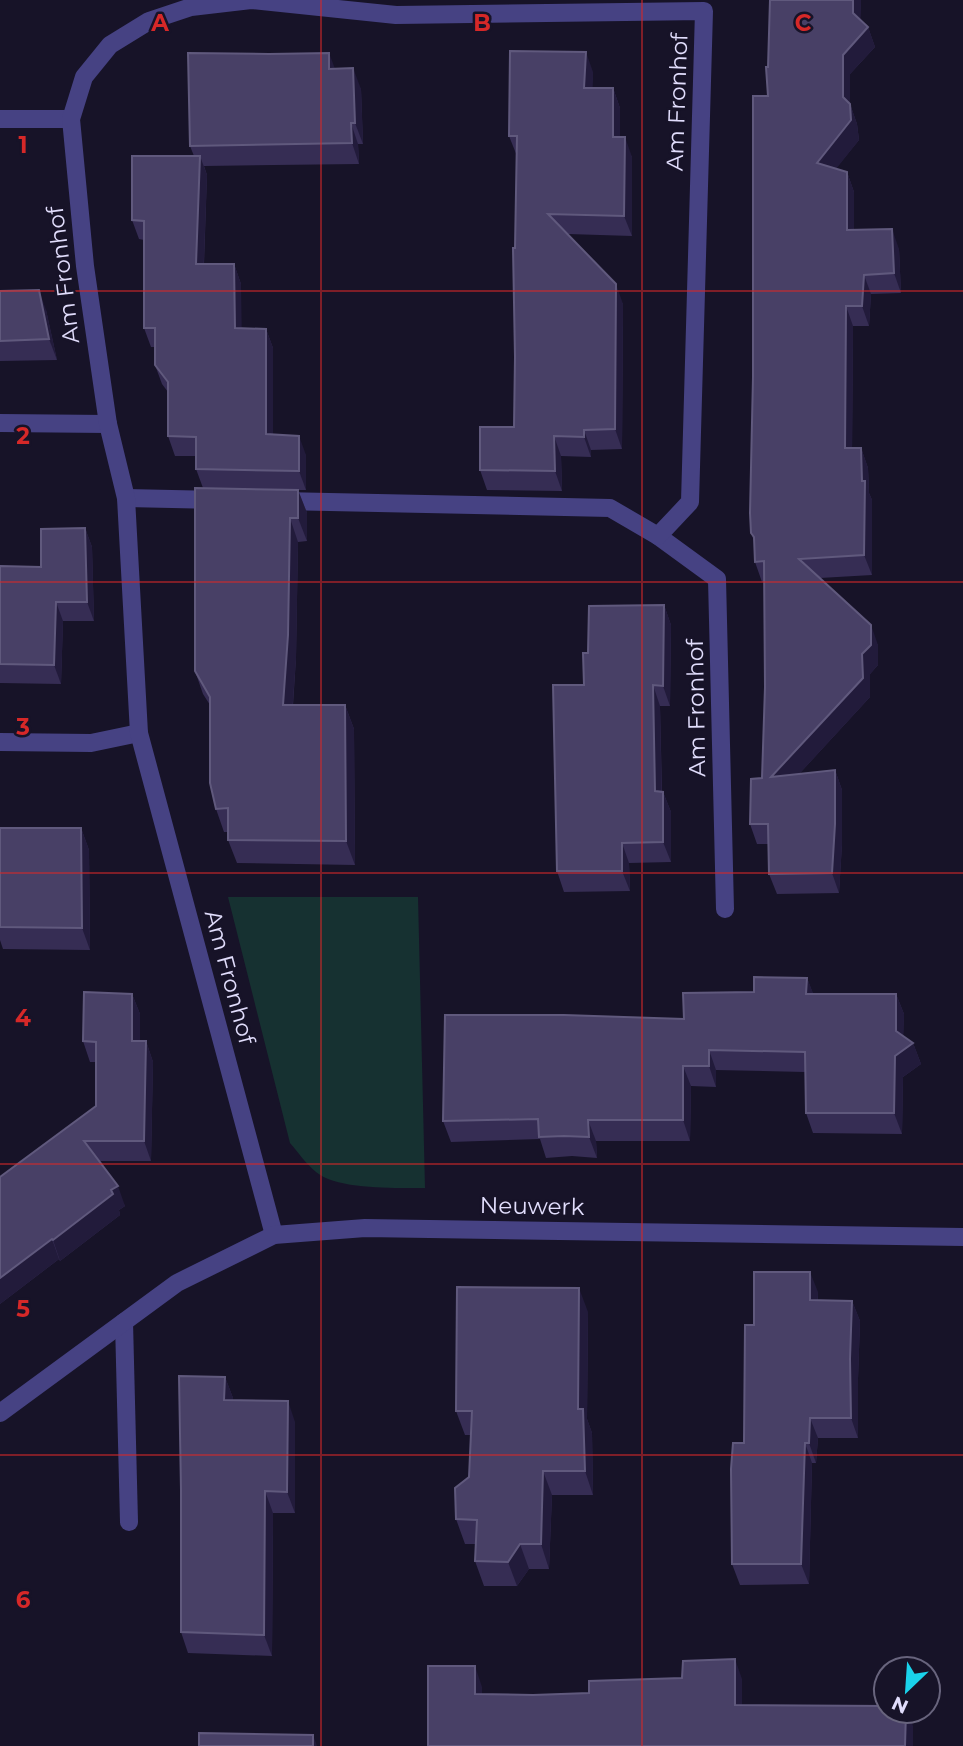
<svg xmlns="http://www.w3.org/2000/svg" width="963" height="1746" viewBox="0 0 963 1746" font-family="Montserrat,sans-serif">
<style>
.green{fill:#163131}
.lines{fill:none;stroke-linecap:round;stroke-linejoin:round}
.street{stroke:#464283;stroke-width:18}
.wall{fill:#362d54}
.shaded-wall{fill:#221b3b}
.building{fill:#484066;stroke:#60597d;stroke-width:2}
.grid{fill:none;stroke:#d62828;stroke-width:2;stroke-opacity:0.55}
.labels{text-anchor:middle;stroke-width:5;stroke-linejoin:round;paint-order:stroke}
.street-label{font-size:23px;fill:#e1ddfc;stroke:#171328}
.grid-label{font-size:23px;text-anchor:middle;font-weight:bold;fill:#d62828;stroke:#171328;stroke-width:5;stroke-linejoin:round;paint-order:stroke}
</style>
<rect width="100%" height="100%" fill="#171328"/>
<path class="green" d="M228,897H418L425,1188C397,1188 337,1190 316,1172C306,1164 298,1152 290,1143Z"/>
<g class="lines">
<g class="street">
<polyline points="0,119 71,119"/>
<polyline points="0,423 108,424"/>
<polyline points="126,498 218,500"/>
<polyline points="658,536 717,579 725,909"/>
<polyline points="0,742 91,743 139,733"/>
<polyline points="274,1235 139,733 126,498 108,424 85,266 71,119 84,77 110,45 149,21 191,7 251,0 396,15 704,11 690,502 658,536 610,508 281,501"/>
<polyline points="124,1322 129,1522"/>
<polyline points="0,1413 177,1283 274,1235 365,1228 963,1237"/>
</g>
</g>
<g class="wall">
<polygon points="770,0 861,0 860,20 868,27 875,47 850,74 850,104 857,124 859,140 836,168 847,172 854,192 854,229 899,249 901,293 871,294 869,326 853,326 852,448 861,448 868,468 869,493 872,500 872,575 820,578 878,645 878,665 870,674 870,697 799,774 835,770 842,790 842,844 839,893 777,894 769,874 769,844 757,844 750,824 762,778 765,687 764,581 762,582 755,562 755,544 751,533 768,96"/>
<polygon points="335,69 361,89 363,144 358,144 359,164 204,166 207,175 204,264 234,264 241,284 241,329 266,329 273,348 273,435 306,455 306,490 298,490 307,513 307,541 298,542 296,658 293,705 345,705 354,729 355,865 237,863 228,840 228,832 224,832 216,809 210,705 203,694 195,671 203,488 196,469 196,456 175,456 168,436 168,392 162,384 155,365 155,347 151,347 144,328 144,240 139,239 132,220 194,156 190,146"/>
<polygon points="593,72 592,88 613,88 620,108 620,137 632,157 632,236 568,234 623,304 622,449 591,450 591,457 561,456 562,491 487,490 480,470 514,427 517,156 509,136"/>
<polygon points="0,291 46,310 57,360 0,361"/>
<polygon points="85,528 92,547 94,621 63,621 61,684 0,683 0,566 41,567"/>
<polygon points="664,605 671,625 670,706 660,706 662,792 663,792 671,812 671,862 629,863 630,891 564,892 557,871 588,653"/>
<polygon points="0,828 81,828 89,850 90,950 3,949 0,940"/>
<polygon points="807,978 813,994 896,994 904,1014 903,1036 913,1043 921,1064 903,1077 902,1134 813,1133 806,1113 805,1072 716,1070 716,1087 691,1086 690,1141 596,1141 597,1158 572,1156 546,1158 540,1139 451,1142 443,1121 684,1019 754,992"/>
<polygon points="132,994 140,1014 140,1041 146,1041 153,1062 151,1161 99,1161 125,1206 119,1210 120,1215 60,1261 59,1259 0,1304 0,1177 96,1106 96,1062 90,1062 83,1041"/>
<polygon points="818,1292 818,1300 852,1301 860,1321 858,1379 858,1438 818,1438 816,1463 812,1463 809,1584 740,1585 732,1564 754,1325"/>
<polygon points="588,1312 587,1419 592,1433 593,1495 552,1495 549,1569 529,1569 517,1586 484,1586 475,1561 476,1544 465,1544 456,1519 469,1477 471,1435 465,1435 456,1411"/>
<polygon points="225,1377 233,1398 233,1400 295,1422 295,1513 273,1513 272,1656 188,1653 181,1632"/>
</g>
<g class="shaded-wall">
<polygon points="853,0 861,0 860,33 853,13"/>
<polygon points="868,27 875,47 850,74 850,104 857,124 859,140 825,183 817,163 843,97 843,55"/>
<polygon points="586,52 593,72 592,108 584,88"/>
<polygon points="329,53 337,74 329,69"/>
<polygon points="353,68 361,89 363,144 355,123"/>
<polygon points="613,88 620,108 620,157 613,137"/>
<polygon points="351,123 358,144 359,164 352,143"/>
<polygon points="625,137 632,157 632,236 624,216"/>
<polygon points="200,156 207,175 203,283 196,264"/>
<polygon points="847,172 854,192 854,249 847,230"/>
<polygon points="892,229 899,249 901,293 894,273"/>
<polygon points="234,264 241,284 242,348 235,328"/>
<polygon points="864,275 871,294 869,326 862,306"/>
<polygon points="616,284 623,304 622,449 615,429"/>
<polygon points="39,290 46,310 57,360 49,339"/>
<polygon points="846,306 853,326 852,467 845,448"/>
<polygon points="266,329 273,348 273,454 266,434"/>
<polygon points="584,430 591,450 591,457 584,437"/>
<polygon points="299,436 306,455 306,490 299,471"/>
<polygon points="554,436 561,456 562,491 555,471"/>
<polygon points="861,448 868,468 869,493 872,500 872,575 864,555"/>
<polygon points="298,490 307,513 307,541 298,518"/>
<polygon points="290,518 298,542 296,658 291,728 283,705"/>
<polygon points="85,528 92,547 94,621 87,602"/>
<polygon points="56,602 63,621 61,684 54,665"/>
<polygon points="664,605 671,625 670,706 663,686"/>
<polygon points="871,625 878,645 878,665 870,674 870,697 778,797 771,777 862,654"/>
<polygon points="653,685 660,706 662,811 655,791"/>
<polygon points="345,705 354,729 355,865 346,841"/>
<polygon points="835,770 842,790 842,844 839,893 832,873"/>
<polygon points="663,792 671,812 671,862 663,842"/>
<polygon points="81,828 89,850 90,950 82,928"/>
<polygon points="622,843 629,863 630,891 622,871"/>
<polygon points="807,978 815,998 806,994"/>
<polygon points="132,994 140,1014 140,1062 132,1041"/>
<polygon points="896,994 904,1014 903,1051 913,1043 921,1064 903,1077 902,1134 894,1113"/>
<polygon points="146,1041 153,1062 151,1161 144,1141"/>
<polygon points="709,1050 716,1070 716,1087 709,1066"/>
<polygon points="683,1066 691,1086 690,1141 683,1120"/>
<polygon points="588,1120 596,1141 597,1158 589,1137"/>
<polygon points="118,1186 125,1206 119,1210 120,1215 60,1261 53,1240 111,1190"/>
<polygon points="52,1239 59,1259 0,1304 0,1278"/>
<polygon points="810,1272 818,1292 817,1321 810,1300"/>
<polygon points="579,1288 588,1312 587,1419 592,1433 593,1495 585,1471 578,1409"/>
<polygon points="852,1301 860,1321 858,1379 858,1438 851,1418 850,1359"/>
<polygon points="225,1377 233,1398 231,1422 224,1400"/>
<polygon points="288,1401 295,1422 295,1513 287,1492"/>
<polygon points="810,1418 818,1438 816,1463 809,1443"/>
<polygon points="805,1443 812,1463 809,1584 801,1564"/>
<polygon points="543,1471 552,1495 549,1569 541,1544"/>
<polygon points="265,1491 273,1513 272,1656 264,1635"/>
<polygon points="520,1544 529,1569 517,1586 508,1562"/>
<polygon points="735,1659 742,1679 742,1725 735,1705"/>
<polygon points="475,1666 482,1687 482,1714 475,1694"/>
<polygon points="906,1711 908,1711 913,1726 913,1746 905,1746"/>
<polygon points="313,1735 317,1746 313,1746"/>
</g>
<g class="building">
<polygon points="770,0 853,0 853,13 868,27 843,55 843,97 850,104 851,120 817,163 847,172 847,230 892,229 894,273 864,275 862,306 846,306 845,448 861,448 862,481 865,481 864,555 799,559 871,625 871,645 862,654 863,678 771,777 835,770 835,824 832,873 769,874 768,824 750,824 751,779 762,778 765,687 764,561 755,562 754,537 751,533 750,513 753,377 753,96 768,96 766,67 768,67"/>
<polygon points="510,51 586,52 584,88 613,88 613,137 625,137 624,216 548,214 616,284 615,429 584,430 584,437 554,436 555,471 480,470 480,427 514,427 515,357 513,248 515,248 517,136 509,136"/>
<polygon points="188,53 269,54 329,53 329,69 353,68 355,123 351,123 352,143 190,146"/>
<polygon points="132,156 200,156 196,264 234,264 235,328 266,329 266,434 299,436 299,471 196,469 196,437 168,436 168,382 155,365 155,328 144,328 144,221 132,220"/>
<polygon points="39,290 49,339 0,341 0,291"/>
<polygon points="195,488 298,490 298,518 290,518 288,635 283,705 345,705 346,841 228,840 228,808 216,809 210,783 210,697 195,671"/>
<polygon points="85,528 87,602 56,602 54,665 0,664 0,566 41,567 41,529"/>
<polygon points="664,605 663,686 653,685 655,791 663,792 663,842 622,843 622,871 557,871 553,685 584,685 583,653 588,653 589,606"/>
<polygon points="0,828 81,828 82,928 0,927"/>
<polygon points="754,977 807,978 806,994 896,994 896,1031 913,1043 895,1056 894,1113 806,1113 805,1052 709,1050 709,1066 683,1066 683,1120 588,1120 589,1137 564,1136 539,1137 538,1119 443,1121 445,1015 564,1015 684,1019 683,993 754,992"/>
<polygon points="84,992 132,994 132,1041 146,1041 144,1141 84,1141 118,1186 111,1190 113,1194 53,1240 52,1239 0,1278 0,1177 96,1106 96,1042 83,1041"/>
<polygon points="754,1272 810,1272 810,1300 852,1301 850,1359 851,1418 810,1418 809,1443 805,1443 801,1564 732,1564 731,1469 733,1443 744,1443 745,1325 754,1325"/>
<polygon points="457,1287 579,1288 578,1409 583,1409 585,1471 543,1471 541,1544 520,1544 508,1562 475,1561 477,1520 456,1519 455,1488 469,1477 472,1411 456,1411"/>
<polygon points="179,1376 225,1377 224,1400 288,1401 287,1492 265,1491 264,1635 181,1632 181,1490"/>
<polygon points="735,1659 735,1705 886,1706 886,1711 906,1711 905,1746 428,1746 428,1666 475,1666 475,1694 533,1695 589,1693 589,1681 682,1678 683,1661"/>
<polygon points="199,1733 313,1735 313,1746 199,1746"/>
</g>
<path class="grid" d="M321,0V1746M642,0V1746M0,291H963M0,582H963M0,873H963M0,1164H963M0,1455H963"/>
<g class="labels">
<g class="street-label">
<text transform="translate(677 102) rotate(-88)" y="8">Am Fronhof</text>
<text transform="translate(63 275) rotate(-97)" y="8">Am Fronhof</text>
<text transform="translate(696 708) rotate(-91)" y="8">Am Fronhof</text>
<text transform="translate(230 977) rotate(75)" y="8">Am Fronhof</text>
<text transform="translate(532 1206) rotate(1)" y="8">Neuwerk</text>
</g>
</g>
<g class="grid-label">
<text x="160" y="31">A</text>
<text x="482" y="31">B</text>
<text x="803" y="31">C</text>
<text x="23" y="153">1</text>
<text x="23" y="444">2</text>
<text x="23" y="735">3</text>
<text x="23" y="1026">4</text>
<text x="23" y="1317">5</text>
<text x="23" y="1608">6</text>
</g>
<g transform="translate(907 1690) rotate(205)"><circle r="33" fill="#171328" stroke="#68647d" stroke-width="2"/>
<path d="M0-5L12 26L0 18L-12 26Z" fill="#1ad2eb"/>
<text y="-10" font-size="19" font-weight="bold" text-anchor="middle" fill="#e1ddfc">N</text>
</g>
</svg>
